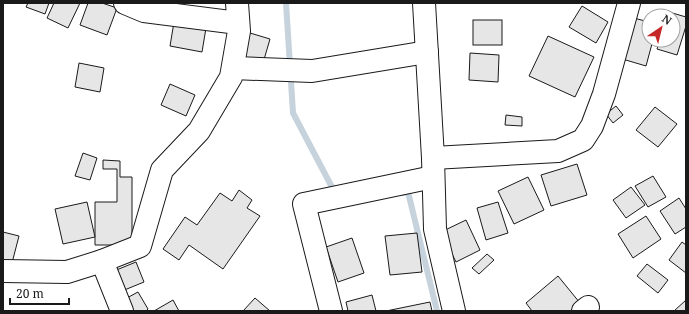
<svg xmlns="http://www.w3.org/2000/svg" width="689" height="314" viewBox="0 0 689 314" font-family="'Noto Serif',serif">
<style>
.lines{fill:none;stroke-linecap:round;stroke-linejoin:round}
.stream{stroke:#c6d2dc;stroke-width:6}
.building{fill:#e6e6e6;stroke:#1a1a1a}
.minor-casing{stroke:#1a1a1a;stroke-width:24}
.minor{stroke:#fff;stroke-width:22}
</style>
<rect width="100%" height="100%" fill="#fff"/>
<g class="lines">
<g class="stream">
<polyline points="286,3 293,113 335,193"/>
<polyline points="402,193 408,192 437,311"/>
</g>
</g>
<g class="building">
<polygon points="28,3 49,3 45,14 26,7"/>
<polygon points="54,3 80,3 68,28 47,18"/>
<polygon points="88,3 102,3 117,8 107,35 80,25"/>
<polygon points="582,6 608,22 596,43 569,27"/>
<polygon points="669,12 686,17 686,26 677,55 657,49 660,40 673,40 673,16 668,16"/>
<polygon points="630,17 649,22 649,40 653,40 646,66 619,58"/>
<rect x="473" y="20" width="29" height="25"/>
<polygon points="174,22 206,28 202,52 170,46"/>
<polygon points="250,33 270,39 263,63 243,57"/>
<polygon points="548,36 594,57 575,97 529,76"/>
<polygon points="470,53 499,55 498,82 469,80"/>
<polygon points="79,63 104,68 100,92 75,87"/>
<polygon points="170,84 195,95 186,116 161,105"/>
<polygon points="616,106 623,115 613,123 606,114"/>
<polygon points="655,107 677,124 658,147 636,130"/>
<polygon points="506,115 522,117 522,126 505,125"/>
<polygon points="83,153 97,158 90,180 75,176"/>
<polygon points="103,160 120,161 120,177 132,177 132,245 95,245 95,202 117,202 117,169 103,169"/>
<polygon points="577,164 587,195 551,206 541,175"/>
<polygon points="653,176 666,197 648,207 635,186"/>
<polygon points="528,177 544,210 514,224 498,191"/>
<polygon points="631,187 645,205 626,218 613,200"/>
<polygon points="239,190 252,200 247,208 260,216 223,269 189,245 179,260 163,249 185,217 197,225 220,193 232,201"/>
<polygon points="679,198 686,209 686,227 675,234 660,211"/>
<polygon points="87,202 95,237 63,244 55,209"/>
<polygon points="498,202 508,233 486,240 477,208"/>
<polygon points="646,216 661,239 633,258 618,234"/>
<polygon points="466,220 480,250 456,262 441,232"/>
<polygon points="3,232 19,236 12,263 3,261"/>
<polygon points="417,233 422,272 390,275 385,236"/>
<polygon points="352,238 364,273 338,282 326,247"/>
<polygon points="682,242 686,245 686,273 669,260"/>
<polygon points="487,254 494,260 479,274 472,268"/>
<polygon points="136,262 144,282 122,291 114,271"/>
<polygon points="647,264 668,280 658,293 637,276"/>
<polygon points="558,276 580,303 570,311 532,311 526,303"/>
<polygon points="138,292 148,309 146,311 132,311 125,299"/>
<polygon points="372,295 376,311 348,311 346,302"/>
<polygon points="255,298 270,311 243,311"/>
<polygon points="173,300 179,311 154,311"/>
<polygon points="686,300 686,311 674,311"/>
<polygon points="430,302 432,311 386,311"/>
</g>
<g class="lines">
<g class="minor-casing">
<g id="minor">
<polyline points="125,3 144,11 238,23"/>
<polyline points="424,3 433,158 435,229 454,311"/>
<polyline points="233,68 312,71 427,52"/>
<polyline points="433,158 558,151 583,140 592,126 604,94 629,3"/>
<polyline points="102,261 122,311"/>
<polyline points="3,271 67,272 102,261 140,246 162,170 199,131 231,77 239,31 237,3"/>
<polyline points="331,311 304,204 433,177"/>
<polyline points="583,311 588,307"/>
</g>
</g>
<use href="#minor" class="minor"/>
</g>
<rect width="689" height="314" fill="none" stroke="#1a1a1a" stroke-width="8"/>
<g transform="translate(661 28) rotate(35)"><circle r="19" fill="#ffffff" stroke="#a3a3a3"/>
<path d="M0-3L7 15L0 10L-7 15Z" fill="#c62828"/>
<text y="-6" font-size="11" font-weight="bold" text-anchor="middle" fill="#1a1a1a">N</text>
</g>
<path d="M10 298v6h59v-6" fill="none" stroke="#1a1a1a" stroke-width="2"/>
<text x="16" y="298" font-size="12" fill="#1a1a1a" stroke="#ffffff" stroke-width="3" paint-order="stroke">20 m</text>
</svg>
